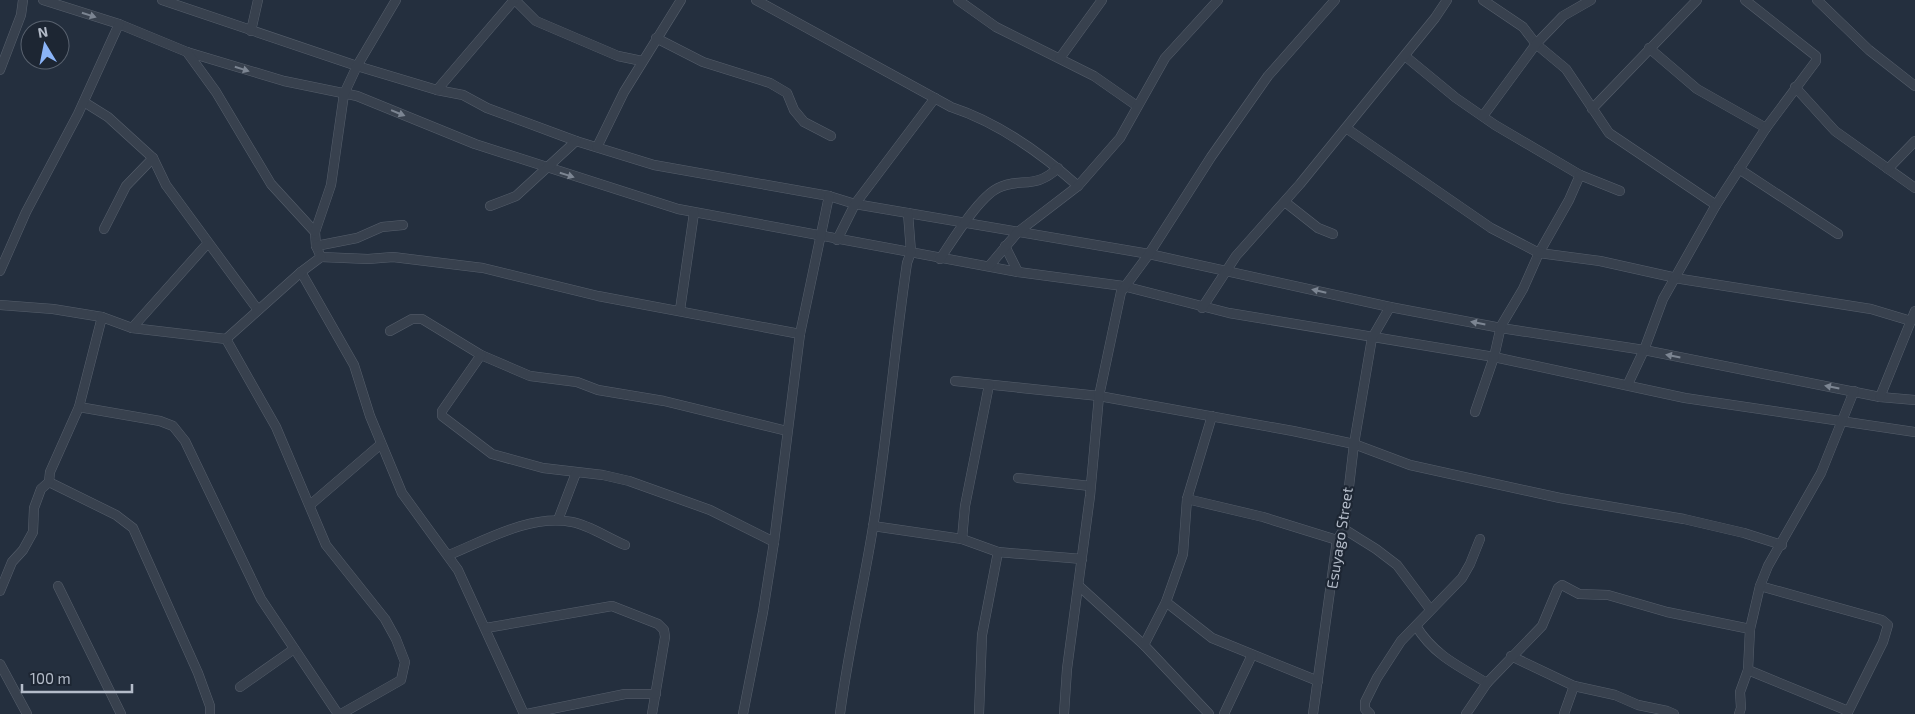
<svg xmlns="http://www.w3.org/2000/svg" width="1915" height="714" viewBox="0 0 1915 714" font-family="'Exo 2',sans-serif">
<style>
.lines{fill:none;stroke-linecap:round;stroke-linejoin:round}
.street-casing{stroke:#565f6c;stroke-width:10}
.street{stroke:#38414e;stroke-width:9}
.oneway{fill:#7c8592}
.labels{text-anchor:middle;stroke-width:4.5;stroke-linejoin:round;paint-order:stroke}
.street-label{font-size:15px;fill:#b4bcc9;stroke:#1d2633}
</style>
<rect width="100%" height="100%" fill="#242f3e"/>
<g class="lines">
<g class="street-casing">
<g id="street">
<polyline points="43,0 119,24 187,52 284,81 357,96 475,144 678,209 1018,272 1123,286 1229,313 1494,357 1685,398 1915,432"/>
<polyline points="162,0 357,66 437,90 463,95 487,108 576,141 654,165 829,196 855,204 1149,254 1390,307 1501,328 1644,350 1880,397 1915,400"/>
<polyline points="515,0 536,21 543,24 618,56 642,61"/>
<path d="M756,0L951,107C997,122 1041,153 1078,186"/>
<polyline points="958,0 996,27 1094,76 1137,106"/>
<polyline points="1483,0 1523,27 1536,44 1566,69 1609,133 1716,205"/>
<polyline points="1817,0 1869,50 1915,86"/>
<polyline points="251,31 258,0"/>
<polyline points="656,38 703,62 770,83 787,93 794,110 804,122 831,136"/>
<polyline points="1649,48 1697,89 1766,128"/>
<polyline points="187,52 216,92 271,184 315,232 316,246 321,257 368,259 393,257 483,268 598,296 800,334"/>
<polyline points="1405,56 1456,98 1495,125 1580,175 1569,200 1539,253 1523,289 1501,326 1494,357 1475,412"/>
<polyline points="1060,58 1102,0"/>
<polyline points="0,70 21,15 23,0"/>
<polyline points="1795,87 1835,131 1915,188"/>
<polyline points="437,90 514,0"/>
<polyline points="84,102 108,117 153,158 166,185 258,310"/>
<polyline points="1592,109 1697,0"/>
<polyline points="1483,116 1536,44 1563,16 1591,0"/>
<polyline points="1346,128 1491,228 1539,253 1600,261 1681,279 1871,309 1911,321"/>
<polyline points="597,147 624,92 681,0"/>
<polyline points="1739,169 1838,234"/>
<polyline points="1888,169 1915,141"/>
<polyline points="1580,175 1620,191"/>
<polyline points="1285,202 1318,228 1333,234"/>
<polyline points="490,206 516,196 576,141"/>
<polyline points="104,229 126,186 153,158"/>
<polyline points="315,232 331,185 344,94 357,66 396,0"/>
<polyline points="837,240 855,204 935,98"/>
<polyline points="316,246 357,238 382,227 403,225"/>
<polyline points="1005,246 1018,272"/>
<path d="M940,259C952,241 979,197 998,188C1020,177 1035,190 1058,168"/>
<polyline points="990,265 1018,232 1078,186 1120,138 1165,58 1218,0"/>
<polyline points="0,271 26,212 78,114 119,24"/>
<polyline points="301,272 354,365 370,416 402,493 458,570 524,714"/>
<polyline points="0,305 53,309 102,317 132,328 226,339 276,427 326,545 385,619 396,639 405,662 401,680 341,714"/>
<polyline points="1202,308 1236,256 1300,184 1435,18 1447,0"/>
<polyline points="680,310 694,213"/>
<polyline points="132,328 207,244"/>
<polyline points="390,331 412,319 422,319 481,355 530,376 577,382 598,390 664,401 787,431"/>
<polyline points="226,339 301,272 321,257"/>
<polyline points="481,355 442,411 442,416 492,454 543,468 603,475 629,481 710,510 774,542"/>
<polyline points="955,381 1099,396 1293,431 1354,444 1410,465 1560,498 1684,519 1744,533 1782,545"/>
<polyline points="1628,384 1644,350 1663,299 1716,205 1766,128 1816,61 1816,56 1745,0"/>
<polyline points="1880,397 1915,311"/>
<polyline points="79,407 160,421 173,426 185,441 261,599 338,714"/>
<polyline points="1018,478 1090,486"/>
<polyline points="49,482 116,515 133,528 198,673 210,706 210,714"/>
<polyline points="1187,499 1263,517 1337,540"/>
<polyline points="310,505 381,444"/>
<polyline points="558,520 576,473"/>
<polyline points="873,526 962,539 998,552 1082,559"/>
<polyline points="1344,529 1376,549 1397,565 1430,609"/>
<polyline points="962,539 965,506 989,385"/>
<path d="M449,555C486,540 530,514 572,522C589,525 608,538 625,545"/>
<polyline points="58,586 121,714"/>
<polyline points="1079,586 1144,645 1209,714"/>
<polyline points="1760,586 1882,620 1888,625 1883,642 1847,714"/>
<polyline points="0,591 12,562 23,550 33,532 34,508 41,489 49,482 50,472 79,407 102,317"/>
<polyline points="1166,602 1212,638 1318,681"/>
<path d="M1416,626C1434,655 1458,666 1487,683"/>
<polyline points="486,628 612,606 658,624 664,630 665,637 652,714"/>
<polyline points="1144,645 1166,602 1183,554 1187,499 1212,416"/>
<polyline points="1511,656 1574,686 1615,695 1638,705 1667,711 1674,714"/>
<polyline points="0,664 27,714"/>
<polyline points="1748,670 1848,711"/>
<polyline points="240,687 294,649"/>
<polyline points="527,714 625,694 656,694"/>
<polyline points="743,714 763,612 774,542 800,334 829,196"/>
<path d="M840,714C848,651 863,590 873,527C887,440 894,351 907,263L911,252L908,213"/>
<polyline points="979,714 982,635 998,552"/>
<polyline points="1064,714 1067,669 1090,496 1099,396 1121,292 1149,254 1211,157 1268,76 1335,0"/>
<polyline points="1224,714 1252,655"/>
<polyline points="1313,714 1337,540 1344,529 1354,444 1372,338 1390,307"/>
<polyline points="1370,714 1365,709 1365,702 1377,678 1401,641 1462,578 1470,564 1480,539"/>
<polyline points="1466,714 1487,683 1542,626 1558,588 1562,585 1579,594 1608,595 1667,612 1750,629"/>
<polyline points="1564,714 1574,686"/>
<polyline points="1739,714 1741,708 1740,692 1748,670 1750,629 1760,586 1768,566 1821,473 1854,391"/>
</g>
</g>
<use href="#street" class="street"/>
</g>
<defs><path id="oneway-solid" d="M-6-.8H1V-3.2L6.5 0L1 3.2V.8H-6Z" transform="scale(1.25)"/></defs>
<g class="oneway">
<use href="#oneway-solid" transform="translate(89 15) rotate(18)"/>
<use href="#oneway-solid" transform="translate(242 69) rotate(17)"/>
<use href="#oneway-solid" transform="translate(398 113) rotate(22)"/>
<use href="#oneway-solid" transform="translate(567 175) rotate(17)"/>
<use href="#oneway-solid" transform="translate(1319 291) rotate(-167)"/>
<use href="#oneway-solid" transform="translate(1478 323) rotate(-169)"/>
<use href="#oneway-solid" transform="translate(1673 356) rotate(-169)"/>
<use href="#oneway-solid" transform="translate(1832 387) rotate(-169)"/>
</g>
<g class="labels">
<g class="street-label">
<text transform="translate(1340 538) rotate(-81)" y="5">Esuyago Street</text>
</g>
</g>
<g transform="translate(45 45) rotate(350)"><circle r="24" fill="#1d2633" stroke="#59626f"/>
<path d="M0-4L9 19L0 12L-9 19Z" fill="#8ab4f8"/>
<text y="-8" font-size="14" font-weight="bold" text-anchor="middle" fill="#b4bcc9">N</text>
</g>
<path d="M22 684v8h110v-8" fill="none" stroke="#b4bcc9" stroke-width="2.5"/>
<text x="30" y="684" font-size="15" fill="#b4bcc9" stroke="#1d2633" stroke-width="4" paint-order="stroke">100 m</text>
</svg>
